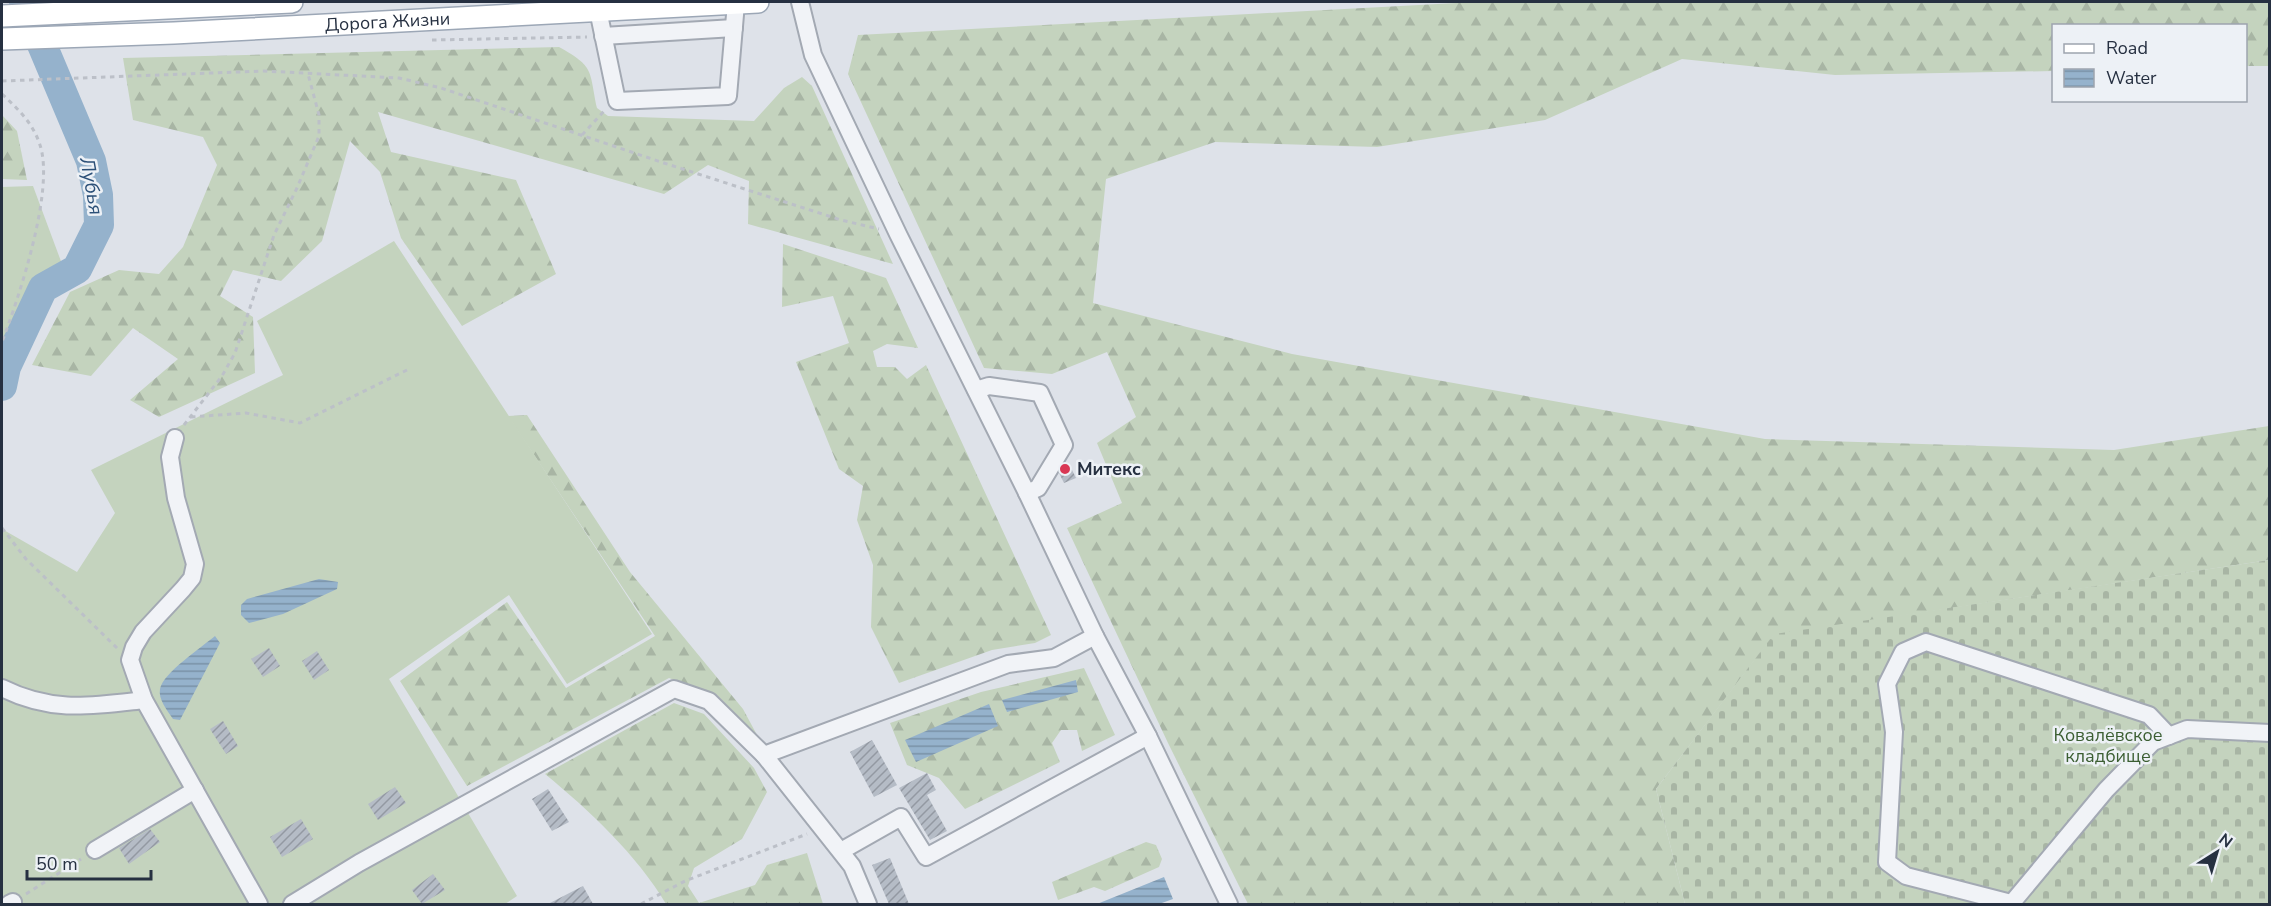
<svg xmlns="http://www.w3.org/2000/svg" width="2271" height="906" viewBox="0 0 2271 906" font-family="'Nunito Sans',sans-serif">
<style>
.forest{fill:url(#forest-firs)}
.cemetery{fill:url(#cemetery-stones)}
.garden{fill:#c4d3be}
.water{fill:url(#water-rules)}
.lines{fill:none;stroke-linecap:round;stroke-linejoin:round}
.river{stroke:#95b2cc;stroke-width:30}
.building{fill:url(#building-hatch)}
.minor-casing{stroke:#a3a9b3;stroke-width:20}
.major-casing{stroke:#9ca7b6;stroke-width:24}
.path{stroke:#bcc0c8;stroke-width:3;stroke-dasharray:4.5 4.5;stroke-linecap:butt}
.minor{stroke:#f1f3f7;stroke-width:16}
.major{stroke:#fff;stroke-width:21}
.poi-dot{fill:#d93754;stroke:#edf1f6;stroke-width:2}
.labels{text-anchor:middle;stroke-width:5;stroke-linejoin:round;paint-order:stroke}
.street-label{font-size:18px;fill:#263041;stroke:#edf1f6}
.poi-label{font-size:18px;font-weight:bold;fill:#263041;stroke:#edf1f6;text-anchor:start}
.park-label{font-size:18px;fill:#3b5e32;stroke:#edf1f6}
.water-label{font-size:20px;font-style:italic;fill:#2c5078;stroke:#edf1f6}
</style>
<defs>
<pattern id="forest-firs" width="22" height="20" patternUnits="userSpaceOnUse" patternTransform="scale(1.5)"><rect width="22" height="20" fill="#c4d3be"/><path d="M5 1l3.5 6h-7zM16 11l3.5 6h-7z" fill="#a8b5a4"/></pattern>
<pattern id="cemetery-stones" width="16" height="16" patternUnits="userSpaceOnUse" patternTransform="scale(1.5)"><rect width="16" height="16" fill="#c4d3be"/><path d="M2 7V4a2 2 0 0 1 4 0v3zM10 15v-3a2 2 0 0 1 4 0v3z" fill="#a8b5a4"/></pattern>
<pattern id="water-rules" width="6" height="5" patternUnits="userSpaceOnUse" patternTransform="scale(1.5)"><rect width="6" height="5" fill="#95b2cc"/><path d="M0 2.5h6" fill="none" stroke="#7991a7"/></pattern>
<pattern id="building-hatch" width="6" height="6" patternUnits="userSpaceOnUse" patternTransform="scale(1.5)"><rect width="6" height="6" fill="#b5bcc6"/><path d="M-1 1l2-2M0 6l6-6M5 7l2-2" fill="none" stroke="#9399a2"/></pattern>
</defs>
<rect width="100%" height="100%" fill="#dee2e9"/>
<g class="forest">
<polygon points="1475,2 2269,2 2269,66 2246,66 2246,26 2054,26 2053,71 1835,75 1682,59 1545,120 1377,147 1215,142 1106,179 1093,303 1292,354 1765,439 2114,450 2269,426 2269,560 1774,635 1656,789 1685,904 1248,904 1168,743 1067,528 1122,503 1097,443 1136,417 1107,352 1052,374 984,368 848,74 858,35"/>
<path d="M559,47C595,67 589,70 597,108L608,116L754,121L784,88L802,77L812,86L893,264L748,224L749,181L708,165L664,194L378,112L391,152L516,180L556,274L462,326L401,238L380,172L350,141L322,241L281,281L233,270L220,296L253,317L255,373L159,417L130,400L178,359L133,328L91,376L32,365L70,292L119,270L159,274L183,247L217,165L203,137L133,120L123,58Z"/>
<polygon points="2,115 17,131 27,180 2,179"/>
<polygon points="783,244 886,278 918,348 887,344 873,351 877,367 895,367 907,379 926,365 1051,635 1035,643 992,650 899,683 871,627 873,565 857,520 863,486 839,469 796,362 849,343 833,296 782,307"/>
<polygon points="527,415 630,572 743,709 757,735 717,695 669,678 467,786 400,681 507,602 566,688 655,636 508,416"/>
<polygon points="1084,668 1115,735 1082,751 1077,730 1061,730 1052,743 1060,762 965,809 939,778 907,765 890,723 981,692"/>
<path d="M674,703L704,714L754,768L767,792L742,839L694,868L688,886L699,903L755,885L767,865L807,853L823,904H666C637,855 589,810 545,774Z"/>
<polygon points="1146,842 1156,845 1162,859 1159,867 1105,891 1094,887 1058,900 1052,882"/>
</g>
<polygon class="cemetery" points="2269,560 2269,904 1685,904 1656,789 1774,634"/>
<g class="garden">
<polygon points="33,186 62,264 24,295 2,367 2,187"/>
<polygon points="394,241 652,634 567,684 509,595 389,679 517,896 505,904 2,904 2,529 77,572 115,513 91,470 283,375 257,321"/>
</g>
<g class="water">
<polygon points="319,579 338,582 337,589 283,614 249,623 241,615 241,605 247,599"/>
<path d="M215,636L220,643L180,720L173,719C167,710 158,699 160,689C163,673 202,647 215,636Z"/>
<polygon points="1076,680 1078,692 1007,712 1002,700"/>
<polygon points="989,704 998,726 916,762 905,740"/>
<polygon points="1164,877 1173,899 1159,904 1097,904"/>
</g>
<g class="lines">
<polyline class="river" points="2,386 6,367 43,288 77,269 99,225 98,195 91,161 24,2"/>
</g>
<g class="building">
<polygon points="1064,465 1070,466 1076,478 1064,483 1059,473"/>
<polygon points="269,648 280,666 263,677 251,659"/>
<polygon points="317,651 329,670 314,680 302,661"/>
<polygon points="223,721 238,746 226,754 210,729"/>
<polygon points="872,740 897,785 874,797 850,752"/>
<polygon points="927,773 936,790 927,795 947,831 930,840 899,788"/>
<polygon points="395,787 406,803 378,820 368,804"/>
<polygon points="548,789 569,822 552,831 532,799"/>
<polygon points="301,819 313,839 282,857 270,837"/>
<polygon points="150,829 160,842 129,864 119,848"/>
<polygon points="890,858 909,904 889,904 872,865"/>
<polygon points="433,874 445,890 422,904 412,890"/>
<polygon points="583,886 593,904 548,904"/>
</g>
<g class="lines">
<g class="minor-casing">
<g id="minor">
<polyline points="800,2 813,55 898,234 1027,493 1095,636 1148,736 1229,904"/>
<polyline points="598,10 617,101 728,96 736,3"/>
<polyline points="603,36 734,28"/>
<polyline points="976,390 989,386 1040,393 1064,445 1038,488 1027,493"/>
<polyline points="175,438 170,457 176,498 195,564 192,578 183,589 143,632 134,647 130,660 144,700 259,904"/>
<path d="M2,688C52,713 91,706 144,700"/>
<polyline points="764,755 852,866 868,904"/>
<polyline points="95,850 195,790"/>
<polyline points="841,851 901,817 926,857 1148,736"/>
<polyline points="2011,903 1906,876 1887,862 1894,732 1887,684 1903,652 1926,642 2149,715 2169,736"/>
<polyline points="9,904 13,902"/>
<polyline points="292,904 359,863 674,689 709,701 764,755 1008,664 1054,658 1095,636"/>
<polyline points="2011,904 2106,790 2153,742 2187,729 2270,733"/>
</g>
</g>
<g class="major-casing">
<g id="major">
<polyline points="2,16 292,2"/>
<path id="s1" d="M2,39L174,33L758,2"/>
</g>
</g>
<g class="path">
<polyline points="432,40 587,37"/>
<polyline points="2,81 264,71 399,78 441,88 664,163 841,220 879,229"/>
<path d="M2,94C18,109 33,123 40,145C55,190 19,297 2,342"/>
<polyline points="582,135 606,109"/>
<polyline points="191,417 246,413 300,423 411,368"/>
<polyline points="184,425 222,376 235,353 274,235 297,188 319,136 319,115 308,74"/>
<polyline points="2,528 26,559 117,648"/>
<polyline points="26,894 81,859"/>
<polyline points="641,904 685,881 807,834"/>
</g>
<use href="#minor" class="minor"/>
<use href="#major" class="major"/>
</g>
<circle class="poi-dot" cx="1065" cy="469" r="6"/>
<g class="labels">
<g class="street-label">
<text dy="6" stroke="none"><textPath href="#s1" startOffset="386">Дорога Жизни</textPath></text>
</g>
<g class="poi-label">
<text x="1077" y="475">Митекс</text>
</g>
<g class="park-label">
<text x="2108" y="741">Ковалёвское<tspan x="2108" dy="21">кладбище</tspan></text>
</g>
<g class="water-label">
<text transform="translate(92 186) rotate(80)" y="7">Лубья</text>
</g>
</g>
<rect width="2271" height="906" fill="none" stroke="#263041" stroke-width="6"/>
<rect x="2052" y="24" width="195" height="78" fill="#edf1f6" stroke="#9da4ae" stroke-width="1.5"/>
<rect x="2064" y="44" width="30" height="9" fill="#ffffff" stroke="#9da4ae" stroke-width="1.5"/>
<text x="2106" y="54" font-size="18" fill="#263041">Road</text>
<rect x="2064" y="69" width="30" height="18" fill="url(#water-rules)" stroke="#9da4ae" stroke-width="1.5"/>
<text x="2106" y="84" font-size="18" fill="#263041">Water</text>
<g transform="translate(2217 852) rotate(37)" stroke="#edf1f6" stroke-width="4.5" paint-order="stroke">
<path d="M0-4.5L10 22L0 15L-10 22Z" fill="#263041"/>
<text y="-9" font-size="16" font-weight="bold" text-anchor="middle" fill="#263041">N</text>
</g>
<path d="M27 870v9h124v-9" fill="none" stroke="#263041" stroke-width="3"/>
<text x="36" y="870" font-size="18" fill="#263041" stroke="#edf1f6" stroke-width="4.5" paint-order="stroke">50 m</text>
</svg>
